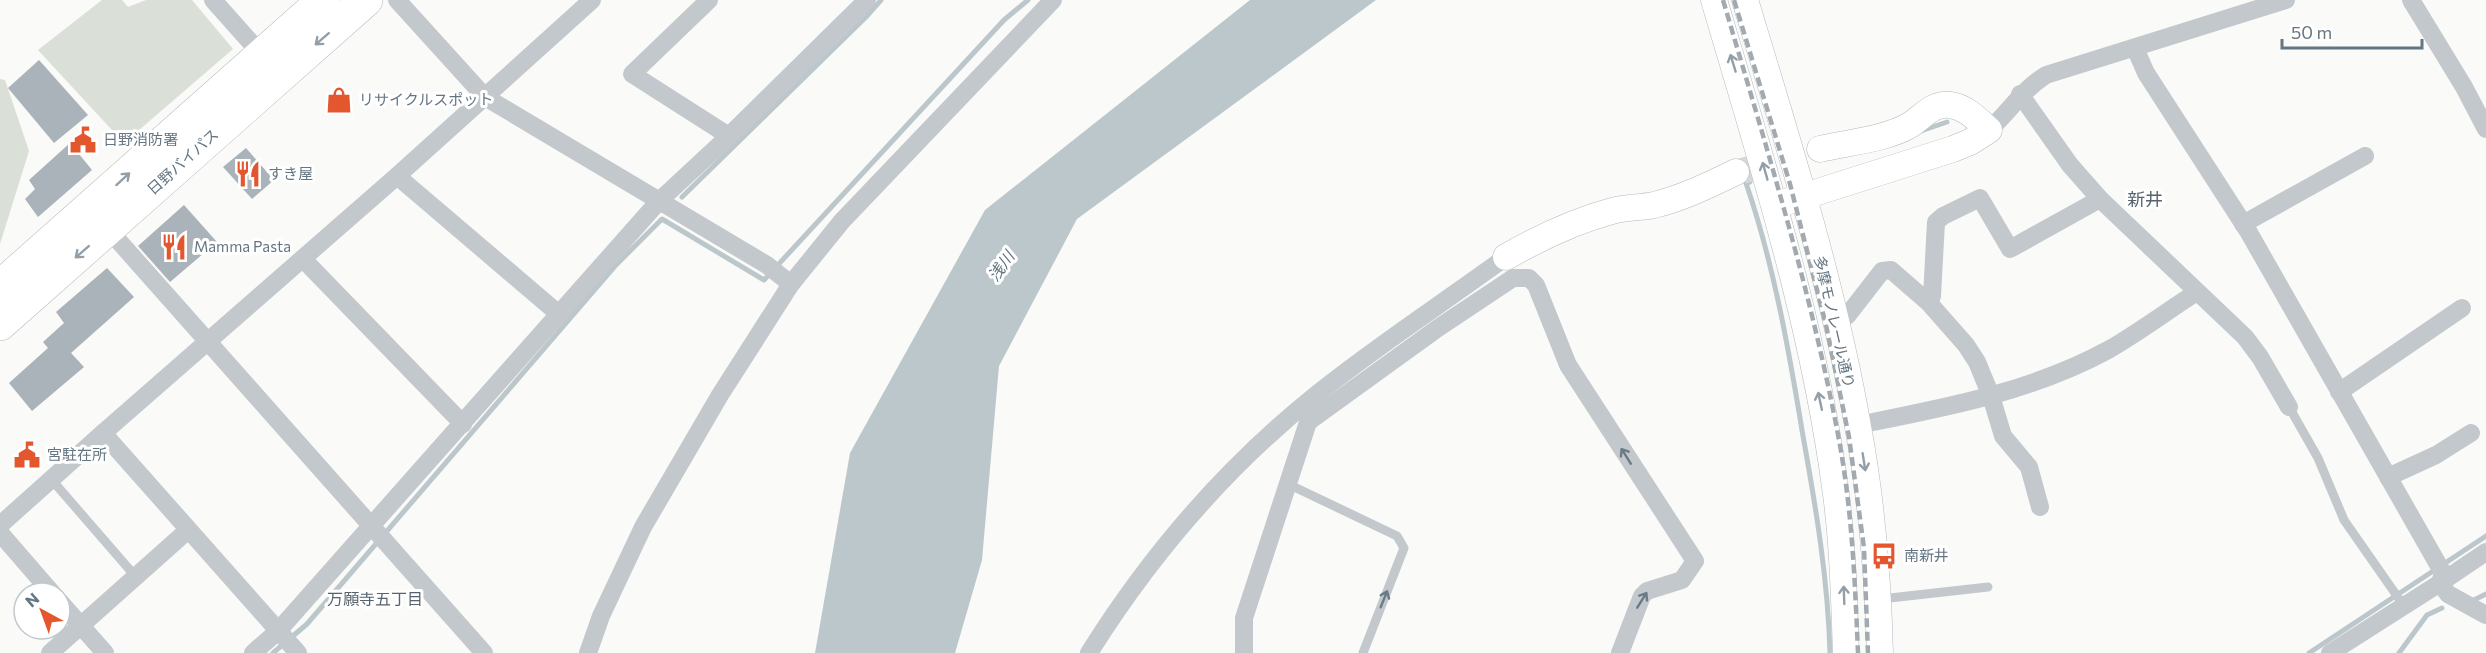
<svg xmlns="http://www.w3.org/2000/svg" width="2486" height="653" viewBox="0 0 2486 653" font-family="Commissioner,'Noto Sans JP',sans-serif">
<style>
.green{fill:#dadfd7}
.water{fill:#bbc7cb}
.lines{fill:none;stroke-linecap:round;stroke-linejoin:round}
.stream{stroke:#bbc7cb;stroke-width:5}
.building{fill:#aab3b9}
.secondary-tunnel{stroke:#d5d9db;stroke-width:26;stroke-dasharray:26 13;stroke-linecap:butt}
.secondary-casing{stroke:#b3babf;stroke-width:27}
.highway-casing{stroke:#b4b9bd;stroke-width:34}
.lane{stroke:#c3c8cc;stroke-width:9}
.street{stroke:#c3c8cc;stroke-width:18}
.secondary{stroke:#fff;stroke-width:26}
.highway{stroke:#fff;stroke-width:33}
.rail{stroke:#a2aab0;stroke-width:4.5;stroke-dasharray:9 4.5;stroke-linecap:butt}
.oneway{stroke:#939fa8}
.oneway2{stroke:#6a7a87}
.labels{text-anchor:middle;stroke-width:6;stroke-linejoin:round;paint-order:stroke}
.poi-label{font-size:15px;fill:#657683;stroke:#fff;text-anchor:start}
.street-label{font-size:15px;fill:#657683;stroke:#fff}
.water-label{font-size:16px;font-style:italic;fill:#60757c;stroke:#fff}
.neighbourhood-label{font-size:16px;fill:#57646e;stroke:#fff}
.quarter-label{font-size:18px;fill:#57646e;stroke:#fff}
</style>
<rect width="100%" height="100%" fill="#fafaf8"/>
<g class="green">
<polygon points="102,0 122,0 128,7 146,0 192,0 233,49 124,143 38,50"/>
<polygon points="0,79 5,80 29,151 0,244"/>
</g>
<polygon class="water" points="1250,0 1376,0 1077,219 999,366 982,560 955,653 815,653 850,453 985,210"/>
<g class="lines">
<g class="stream">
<polyline points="1918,132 1947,122"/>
<path d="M1750,182L1746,183C1774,265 1789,351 1803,436C1816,508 1828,580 1830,653"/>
<polyline points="682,197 866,17 881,0"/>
<polyline points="2474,600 2486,594"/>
<polyline points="273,653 307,624 615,266 662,219 764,280 1004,20 1028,0"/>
<polyline points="2309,653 2486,536"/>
<polyline points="2399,653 2427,615 2442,608"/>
</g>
</g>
<g class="building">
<polygon points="39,60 88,115 54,143 8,88"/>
<polygon points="70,143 92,170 38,217 25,199 35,189 29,180"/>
<polygon points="246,148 274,180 252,199 223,167"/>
<polygon points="184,205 217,242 170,282 138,246"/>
<polygon points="107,268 134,297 71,353 84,367 32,411 9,383 48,348 43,342 64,323 56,312"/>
</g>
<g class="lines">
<polyline class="secondary-tunnel" points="1742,171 1820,149"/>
<g class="secondary-casing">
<g id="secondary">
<path d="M1714,0C1762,163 1814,325 1836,494C1843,547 1844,600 1846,653"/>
<path d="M1745,0C1787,139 1833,284 1858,427C1872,502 1878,577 1880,653"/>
<path d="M1786,202L1953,149L1970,142L1989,130C1978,120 1966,107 1950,105C1932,103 1923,117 1910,125C1884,140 1849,142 1820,149"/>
<path d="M1506,257C1539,238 1575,221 1612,211C1626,207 1640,208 1654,205C1683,198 1709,185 1736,172"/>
</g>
</g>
<g class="highway-casing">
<g id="highway">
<polyline points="0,287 324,0"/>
<polyline points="0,324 366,0"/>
</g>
</g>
<g class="lane">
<polyline points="2289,407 2318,458 2344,520 2404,606"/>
<polyline points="51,479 136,577"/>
<polyline points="1288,484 1397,536 1404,548 1363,653"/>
<polyline points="1881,599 1988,587"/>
</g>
<g class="street">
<polyline points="213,0 262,55"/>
<polyline points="397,0 485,97 767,265 791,284"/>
<polyline points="709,0 632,74 729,136"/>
<polyline points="2411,0 2464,87 2486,129"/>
<polyline points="2135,48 2146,73 2248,231 2443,573 2440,583 2486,552"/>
<polyline points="2020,94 2070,165 2100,199 2245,337 2260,357 2289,407"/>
<path d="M1989,130C2010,111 2021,91 2046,75L2286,0"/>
<polyline points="397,176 560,315"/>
<polyline points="2243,224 2365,156"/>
<polyline points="108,229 484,653"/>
<polyline points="303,259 463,424"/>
<polyline points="1929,303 1932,296 1936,222 1943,216 1980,198 2010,249 2100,199"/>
<polyline points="1835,320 1847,316 1882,271 1891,270 1929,303 1966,345 1977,362 1991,396 2003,436 2029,467 2040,507"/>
<polyline points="2339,392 2462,308"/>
<polyline points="1308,422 1438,328 1513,278 1529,278 1536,285 1568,365 1695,561 1682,580 1647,591 1642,596 1620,653"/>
<path d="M1858,425C1943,408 2031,392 2108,350C2138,333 2167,311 2197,292"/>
<polyline points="103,433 298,653"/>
<polyline points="2388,477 2436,455 2471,433"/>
<polyline points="0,525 103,433 397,176 592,0"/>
<polyline points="0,533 52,593"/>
<polyline points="60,602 105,653"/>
<polyline points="50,653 187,531"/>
<polyline points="253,653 278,631 659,201 729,136 867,0"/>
<polyline points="588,653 601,616 643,527 720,395 791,284 842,221 1053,0"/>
<path d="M1089,653C1151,554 1226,467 1317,394C1378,345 1443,303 1506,257"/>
<polyline points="1244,653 1244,618 1312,410"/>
<polyline points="2330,653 2440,583 2448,594 2486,615"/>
</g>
<use href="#secondary" class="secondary"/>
<use href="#highway" class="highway"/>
<g class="rail">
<path d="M1723,0C1766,146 1811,290 1839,440C1852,510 1855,582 1858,653"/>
<polyline points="1734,0 1790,184 1826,325 1849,437 1864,548 1868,653"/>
</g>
</g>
<defs><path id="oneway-shaft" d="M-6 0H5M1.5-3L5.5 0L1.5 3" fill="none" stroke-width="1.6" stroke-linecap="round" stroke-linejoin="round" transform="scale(1.5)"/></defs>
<g class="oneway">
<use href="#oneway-shaft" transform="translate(322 39) rotate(139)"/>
<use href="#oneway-shaft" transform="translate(1733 63) rotate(-107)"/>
<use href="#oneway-shaft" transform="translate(1765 171) rotate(-106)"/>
<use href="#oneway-shaft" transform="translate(123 179) rotate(-42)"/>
<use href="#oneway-shaft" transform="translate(82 252) rotate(139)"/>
<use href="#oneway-shaft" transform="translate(1820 401) rotate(-102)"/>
<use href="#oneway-shaft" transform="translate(1864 462) rotate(81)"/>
<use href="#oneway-shaft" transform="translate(1844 595) rotate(-92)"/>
</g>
<g class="oneway2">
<use href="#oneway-shaft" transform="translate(1626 456) rotate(-122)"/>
<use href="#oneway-shaft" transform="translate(1384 599) rotate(-68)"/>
<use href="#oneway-shaft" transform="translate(1642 600) rotate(-58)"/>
</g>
<defs>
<g id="shop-bare" transform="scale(2.07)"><path d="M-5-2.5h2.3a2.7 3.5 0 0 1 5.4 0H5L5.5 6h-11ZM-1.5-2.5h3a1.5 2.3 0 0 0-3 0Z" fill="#e4572e" stroke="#fff" stroke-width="2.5" paint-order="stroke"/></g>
<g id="civic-bare" transform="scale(2.07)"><path d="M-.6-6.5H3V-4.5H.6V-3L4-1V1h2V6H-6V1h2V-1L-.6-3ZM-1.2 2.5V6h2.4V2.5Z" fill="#e4572e" stroke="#fff" stroke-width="2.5" paint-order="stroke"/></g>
<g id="restaurant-bare" transform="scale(2.07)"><path d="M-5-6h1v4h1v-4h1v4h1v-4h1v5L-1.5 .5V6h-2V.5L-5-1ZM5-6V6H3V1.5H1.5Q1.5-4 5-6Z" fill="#e4572e" stroke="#fff" stroke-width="2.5" paint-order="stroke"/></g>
<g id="bus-bare" transform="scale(2.07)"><path d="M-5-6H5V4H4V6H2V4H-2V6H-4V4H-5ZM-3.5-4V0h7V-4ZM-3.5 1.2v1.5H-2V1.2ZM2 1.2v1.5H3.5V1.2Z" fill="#e4572e" stroke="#fff" stroke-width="2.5" paint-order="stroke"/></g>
</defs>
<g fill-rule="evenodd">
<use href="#shop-bare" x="339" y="100"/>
<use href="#civic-bare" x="83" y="140"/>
<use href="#restaurant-bare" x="248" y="174"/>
<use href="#restaurant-bare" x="174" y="247"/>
<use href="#civic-bare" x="27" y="455"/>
<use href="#bus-bare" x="1884" y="556"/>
</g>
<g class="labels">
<g class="poi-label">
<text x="359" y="105">リサイクルスポット</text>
<text x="103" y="145">日野消防署</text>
<text x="268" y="179">すき屋</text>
<text x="194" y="252">Mamma Pasta</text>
<text x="47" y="460">宮駐在所</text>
<text x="1904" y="561">南新井</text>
</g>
<g class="street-label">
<text transform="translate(183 162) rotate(-42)" y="5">日野バイパス</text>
<text transform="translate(1834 322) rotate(77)" y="5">多摩モノレール通り</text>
</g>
<g class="water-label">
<text transform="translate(1001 266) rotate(-54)" y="6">浅川</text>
</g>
<g class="neighbourhood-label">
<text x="375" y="605">万願寺五丁目</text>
</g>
<g class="quarter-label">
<text x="2145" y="206">新井</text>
</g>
</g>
<g transform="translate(42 611) rotate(319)"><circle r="28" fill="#ffffff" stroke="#c1c8cd" stroke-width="1.5"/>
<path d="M0-4.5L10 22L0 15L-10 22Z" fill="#e4572e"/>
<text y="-9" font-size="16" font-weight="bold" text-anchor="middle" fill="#657683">N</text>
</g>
<path d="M2282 39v9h140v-9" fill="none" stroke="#657683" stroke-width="3"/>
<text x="2291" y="39" font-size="18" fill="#657683" stroke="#ffffff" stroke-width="4.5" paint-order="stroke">50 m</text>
</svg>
